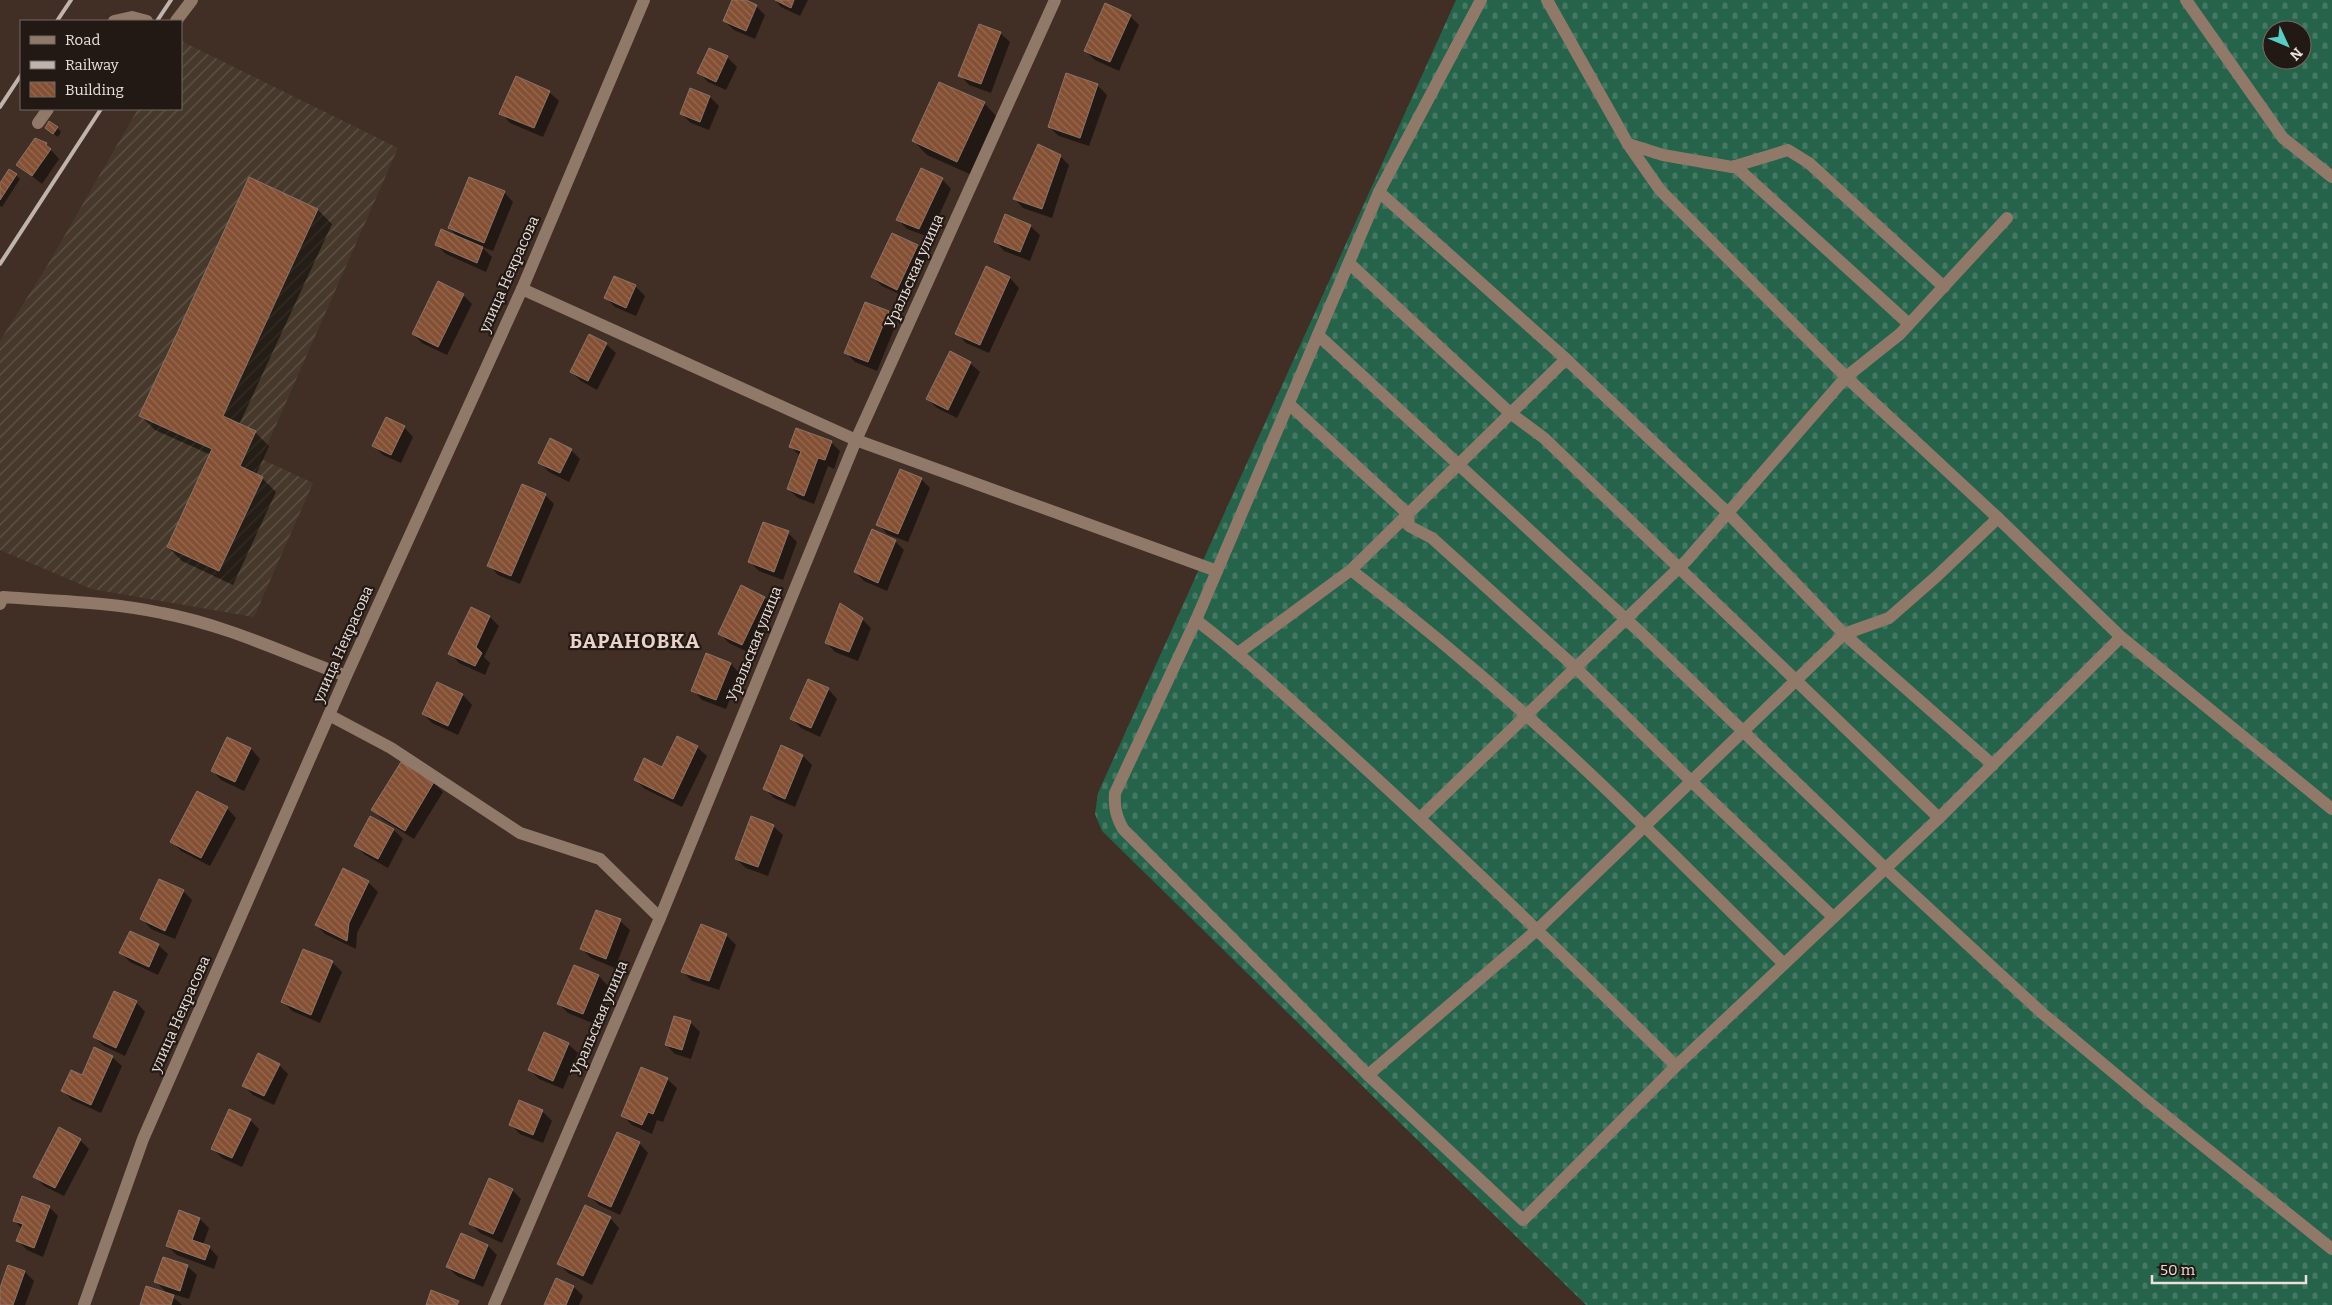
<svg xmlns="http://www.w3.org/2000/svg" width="2332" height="1305" viewBox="0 0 2332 1305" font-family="Bitter,serif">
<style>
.industrial{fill:url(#industrial-furrows)}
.cemetery{fill:url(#cemetery-stones);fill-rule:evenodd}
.shadow{fill:#0007}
.building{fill:url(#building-back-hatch);stroke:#887469}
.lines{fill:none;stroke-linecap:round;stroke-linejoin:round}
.minor{stroke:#91796a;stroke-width:12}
.rail{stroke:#bfb3ac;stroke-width:4}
.labels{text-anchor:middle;stroke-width:4.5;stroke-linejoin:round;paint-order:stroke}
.street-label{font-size:15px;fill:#ebe0da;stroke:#221915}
.district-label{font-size:20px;font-weight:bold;letter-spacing:1px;fill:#e9d2c7;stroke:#221915}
</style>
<defs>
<pattern id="industrial-furrows" width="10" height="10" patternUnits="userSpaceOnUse" patternTransform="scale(1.25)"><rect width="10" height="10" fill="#46392b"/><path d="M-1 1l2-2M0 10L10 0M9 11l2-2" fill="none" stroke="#615549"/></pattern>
<pattern id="cemetery-stones" width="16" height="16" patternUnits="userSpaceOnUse" patternTransform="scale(1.25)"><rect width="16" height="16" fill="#25634a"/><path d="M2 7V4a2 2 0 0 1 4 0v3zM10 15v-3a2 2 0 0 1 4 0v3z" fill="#457964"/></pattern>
<pattern id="building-back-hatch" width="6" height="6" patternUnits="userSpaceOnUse" patternTransform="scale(1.25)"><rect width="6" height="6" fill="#845034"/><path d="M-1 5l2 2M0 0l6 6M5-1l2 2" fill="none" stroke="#966951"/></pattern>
</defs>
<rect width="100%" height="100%" fill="#412f26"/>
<polygon class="industrial" points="181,41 398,148 261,459 313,483 254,617 92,589 0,550 0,341 47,266 138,109 181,109"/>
<path class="cemetery" d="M1456,0H2332V1305H1586L1102,831L1095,814L1098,793ZM2272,30H2302V60H2272Z"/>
<g class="shadow">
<polygon points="733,0 743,0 756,6 765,15 755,39 734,30 724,21"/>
<polygon points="775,0 808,0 800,16 781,7"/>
<polygon points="1130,16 1139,25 1119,71 1095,60 1085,51"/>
<polygon points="1000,33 1010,42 991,93 969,85 960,75"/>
<polygon points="727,57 737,67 726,90 708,82 699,73"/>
<polygon points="1097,85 1107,95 1089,146 1059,136 1049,127"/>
<polygon points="549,92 559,101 543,137 510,123 501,113"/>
<polygon points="710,97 719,106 709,130 691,123 681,114"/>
<polygon points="984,103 998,118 972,175 927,155 913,140"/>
<polygon points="57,127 61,132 58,137 51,132"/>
<polygon points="46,144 59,159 42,184 18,165"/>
<polygon points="1060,156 1069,165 1052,218 1023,208 1014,198"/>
<polygon points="16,175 20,179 2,207 0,206 0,185"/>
<polygon points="942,179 951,189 929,237 907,229 898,220"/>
<polygon points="504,192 513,202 493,251 482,247 492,257 486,272 446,254 436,245 458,237 449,228"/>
<polygon points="318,210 332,224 239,425 255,432 269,446 256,475 262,478 276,492 233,585 182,561 168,547 211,455 155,430 140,415"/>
<polygon points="1030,226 1040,235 1030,261 1004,251 995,241"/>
<polygon points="893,234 918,246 927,256 907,298 882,286 872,277"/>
<polygon points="986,268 1010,278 1019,288 989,353 966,343 957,333"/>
<polygon points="614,278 635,286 645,296 636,316 615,307 606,298"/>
<polygon points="463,295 472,304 447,355 422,343 413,334"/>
<polygon points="888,312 897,322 877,371 855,362 846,353"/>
<polygon points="606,344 616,353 597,390 581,381 571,372"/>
<polygon points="970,363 980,372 957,418 937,408 927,399"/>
<polygon points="404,427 413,437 401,463 383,455 374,446"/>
<polygon points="831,442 840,451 834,469 828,466 814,504 798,498 788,489 800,456 790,446"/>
<polygon points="571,450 580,459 569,482 549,472 540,463"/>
<polygon points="921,479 930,488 908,542 887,534 878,524"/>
<polygon points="545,495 554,504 520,584 498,575 489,565"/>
<polygon points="788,533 797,542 783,580 759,571 750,562"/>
<polygon points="895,541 904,550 887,591 864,581 855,572"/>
<polygon points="741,587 765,598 774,608 752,654 729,643 719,633"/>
<polygon points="472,608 490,617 499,626 484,657 490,663 485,675 459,663 450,653"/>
<polygon points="862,619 871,628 858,661 835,652 826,642"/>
<polygon points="707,655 731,664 740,674 726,709 702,700 693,690"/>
<polygon points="437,684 463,695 472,705 458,735 432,723 423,714"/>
<polygon points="828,689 837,699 820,737 801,728 792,719"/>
<polygon points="228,738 251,749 260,759 244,791 221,780 212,770"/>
<polygon points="697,747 707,756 682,807 645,789 635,780 662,768"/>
<polygon points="803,756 812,765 795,807 774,798 765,789"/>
<polygon points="401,763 434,783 443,792 414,839 382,819 373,810"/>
<polygon points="227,808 236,818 210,866 181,851 172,842"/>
<polygon points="371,818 394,830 403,839 388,868 365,855 356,846"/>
<polygon points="773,826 783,835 768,876 746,868 736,859"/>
<polygon points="343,870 369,883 378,892 357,933 356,949 325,934 316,925"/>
<polygon points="183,891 192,900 175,939 151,929 142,919"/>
<polygon points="596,911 620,921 630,930 615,968 591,958 582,949"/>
<polygon points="702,926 726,935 736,945 719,990 692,981 682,971"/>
<polygon points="158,945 168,954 158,975 130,962 121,953"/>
<polygon points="332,962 342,972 320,1023 292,1011 283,1002"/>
<polygon points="574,966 599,976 608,986 592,1023 568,1013 559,1004"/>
<polygon points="136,1002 145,1012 125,1056 104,1046 94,1037"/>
<polygon points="690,1022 700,1032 691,1059 675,1054 666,1045"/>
<polygon points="568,1044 578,1053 563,1089 539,1079 530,1070"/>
<polygon points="112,1057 122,1066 101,1113 72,1100 63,1091"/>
<polygon points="279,1065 288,1074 274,1105 253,1095 244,1086"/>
<polygon points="667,1079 677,1088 663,1122 657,1120 652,1134 632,1125 623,1116"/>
<polygon points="542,1111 552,1121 543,1143 520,1134 511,1125"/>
<polygon points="250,1120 259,1129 242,1167 222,1158 212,1148"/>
<polygon points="80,1140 89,1149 64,1196 44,1186 35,1177"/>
<polygon points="639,1143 648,1153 620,1215 599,1205 589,1196"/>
<polygon points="512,1190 521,1199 502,1243 480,1233 471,1224"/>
<polygon points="49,1207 58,1216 43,1257 27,1250 18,1241 22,1229 14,1220"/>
<polygon points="610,1218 619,1228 592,1285 568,1273 559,1264"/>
<polygon points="200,1219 209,1228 203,1245 209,1247 218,1257 214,1269 177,1255 167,1246"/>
<polygon points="461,1235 488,1246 497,1255 483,1287 457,1276 447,1267"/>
<polygon points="187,1266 197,1275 189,1299 166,1292 156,1282"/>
<polygon points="25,1272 34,1281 25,1305 0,1305 0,1291"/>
<polygon points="556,1279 574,1287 583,1296 579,1305 545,1305"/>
<polygon points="173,1297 182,1305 141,1305"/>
</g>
<g class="building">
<polygon points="732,0 746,0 757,5 746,31 723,21"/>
<polygon points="775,0 794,0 791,8"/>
<polygon points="1105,3 1131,15 1110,62 1084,51"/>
<polygon points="979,24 1001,32 981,84 958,76"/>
<polygon points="709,48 728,56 716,82 697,73"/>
<polygon points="1066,73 1098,84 1080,138 1048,127"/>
<polygon points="516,76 550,91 534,128 499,114"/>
<polygon points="939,82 985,102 957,162 912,141"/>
<polygon points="690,88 710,96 700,122 680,114"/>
<polygon points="49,121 58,127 53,134 45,128"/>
<polygon points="35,138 47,143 46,145 51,149 32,176 16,165"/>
<polygon points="1038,144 1061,155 1042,209 1013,199"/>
<polygon points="921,168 943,178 919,229 896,220"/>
<polygon points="9,169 17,174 0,200 0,183"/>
<polygon points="249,177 318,209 223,416 256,431 240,466 263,477 219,571 167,547 212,449 139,416"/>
<polygon points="469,177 505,191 484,243 448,228"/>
<polygon points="1005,214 1031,225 1020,252 994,242"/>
<polygon points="441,229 483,247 477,263 435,245"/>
<polygon points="892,233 918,245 897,290 871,277"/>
<polygon points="986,266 1010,277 980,345 955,334"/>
<polygon points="614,276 636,285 626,308 604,298"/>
<polygon points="438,281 464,294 438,347 412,334"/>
<polygon points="865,302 889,311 868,362 844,353"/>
<polygon points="589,334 607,343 588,381 570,372"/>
<polygon points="950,351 971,362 948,410 926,399"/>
<polygon points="386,417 405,426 391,455 372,446"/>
<polygon points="796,428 832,441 825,460 818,458 804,496 787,489 801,451 789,447"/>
<polygon points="550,438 572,449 560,473 538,463"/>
<polygon points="900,469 922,478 898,534 876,525"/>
<polygon points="522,484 546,494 511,576 487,566"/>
<polygon points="763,522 789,531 774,572 748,562"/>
<polygon points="872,529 896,540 878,583 854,572"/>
<polygon points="741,585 765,597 742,645 718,634"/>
<polygon points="840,603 863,618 849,652 825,643"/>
<polygon points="471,607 490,616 476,647 482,653 475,666 448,654"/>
<polygon points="706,653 731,663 716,700 691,691"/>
<polygon points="808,679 829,688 811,728 790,719"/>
<polygon points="437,682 463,694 448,726 422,714"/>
<polygon points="677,736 698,746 673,799 634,780 644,758 662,767"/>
<polygon points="227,737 251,748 235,782 211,771"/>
<polygon points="781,745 803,755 785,799 763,789"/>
<polygon points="401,762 434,782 405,831 371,810"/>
<polygon points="197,791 228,807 201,858 170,842"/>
<polygon points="370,816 394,829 378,859 354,846"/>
<polygon points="751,816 774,825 758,867 735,859"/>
<polygon points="343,868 369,881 349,923 347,941 315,925"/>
<polygon points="159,879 184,890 165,931 140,919"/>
<polygon points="596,910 621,919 606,959 580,949"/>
<polygon points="701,924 727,934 709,981 681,972"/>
<polygon points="130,931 159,944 149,967 119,953"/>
<polygon points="303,949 333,961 311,1015 281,1002"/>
<polygon points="574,965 599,975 583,1014 557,1004"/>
<polygon points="114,991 137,1001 116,1048 93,1037"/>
<polygon points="674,1016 691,1021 682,1050 665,1045"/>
<polygon points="544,1032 569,1043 553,1081 528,1070"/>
<polygon points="94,1047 113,1056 91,1105 61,1091 71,1070 82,1075"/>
<polygon points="258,1053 280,1064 264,1096 242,1086"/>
<polygon points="641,1067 668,1078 653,1114 648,1112 642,1125 621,1116"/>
<polygon points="519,1100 543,1110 533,1135 509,1125"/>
<polygon points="229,1109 251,1119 232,1158 211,1149"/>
<polygon points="59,1127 81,1139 55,1188 33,1177"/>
<polygon points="617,1132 640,1142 611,1207 588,1196"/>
<polygon points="489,1178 513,1189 493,1234 469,1224"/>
<polygon points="22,1196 50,1206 34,1248 16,1241 23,1224 13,1221"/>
<polygon points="585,1205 611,1217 583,1276 557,1264"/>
<polygon points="179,1210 200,1218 192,1240 210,1246 205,1260 166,1246"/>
<polygon points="461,1233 488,1245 474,1279 446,1267"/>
<polygon points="163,1257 188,1265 180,1291 154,1282"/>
<polygon points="8,1265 25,1271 13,1305 0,1305 0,1288"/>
<polygon points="556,1278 574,1286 566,1305 544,1305"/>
<polygon points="146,1286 174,1295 171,1305 140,1305"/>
<polygon points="431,1290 459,1301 457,1305 426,1305"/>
</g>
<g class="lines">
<g class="minor">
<path d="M1481,0L1379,192L1196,620L1115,793C1114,807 1116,816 1123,829L1368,1075L1523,1220L1676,1066L1939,818L2121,637"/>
<polyline points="1547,0 1628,144 1660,190 1846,377 1998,518 2121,637 2332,809"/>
<polyline points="2186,0 2283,138 2332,177"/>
<polyline points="114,21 132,17 147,21"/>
<polyline points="176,21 192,0"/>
<polyline points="38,123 48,109"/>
<polyline points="1628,144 1663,155 1732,167 1788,150 1809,163 1944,287"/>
<polyline points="1735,166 1909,324"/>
<polyline points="1379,192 1566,359 1728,513 1844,634 1993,765"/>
<polyline points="1349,263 1510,413 1544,438 1939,818"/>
<polyline points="522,289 856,440 1217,571"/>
<polyline points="1318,335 1641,633 1885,868 2042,1013 2151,1104 2332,1249"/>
<polyline points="1289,404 1408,514 1409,526 1432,538 1576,668 1691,781 1833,917"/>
<path d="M1351,570C1411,616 1469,664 1526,715C1615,794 1699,881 1784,964"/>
<path d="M0,604L3,597C56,601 110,602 162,613C226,625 286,654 346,676"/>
<path d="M1196,620C1255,665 1309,717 1364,767C1470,864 1574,965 1676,1066"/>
<polyline points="1238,653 1351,570 1566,359"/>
<polyline points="329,715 391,748 520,833 600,859 660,918"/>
<polyline points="1420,818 1687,560 1846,377 1900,334 2007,218"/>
<polyline points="1368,1075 1538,929 1844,634 1889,618 1937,576 1998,518"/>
<polyline points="84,1305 143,1139 346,676 522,289 644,0"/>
<polyline points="494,1305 660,918 856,440 1055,0"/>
</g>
<g class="rail">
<polyline points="57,21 71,0"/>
<polyline points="157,21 171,0"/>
<polyline points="0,107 21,75"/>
<polyline points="0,264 101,109"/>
</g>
</g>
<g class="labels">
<g class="street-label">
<text transform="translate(914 271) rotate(-66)" y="5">Уральская улица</text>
<text transform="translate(509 274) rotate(-66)" y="5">улица Некрасова</text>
<text transform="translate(343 644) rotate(-66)" y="5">улица Некрасова</text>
<text transform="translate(754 644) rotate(-68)" y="5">Уральская улица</text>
<text transform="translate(180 1014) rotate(-66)" y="5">улица Некрасова</text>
<text transform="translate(599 1018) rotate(-67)" y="5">Уральская улица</text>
</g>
<g class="district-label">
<text x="635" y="648">БАРАНОВКА</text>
</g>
</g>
<rect x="20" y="20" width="162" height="90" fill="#221915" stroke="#726964"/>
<rect x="30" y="36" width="25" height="8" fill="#91796a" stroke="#726964"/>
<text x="65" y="45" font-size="15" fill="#ebe0da">Road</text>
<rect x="30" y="61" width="25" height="8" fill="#bfb3ac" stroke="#726964"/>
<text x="65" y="70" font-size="15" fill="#ebe0da">Railway</text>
<rect x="30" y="82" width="25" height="15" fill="url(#building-back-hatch)" stroke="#726964"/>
<text x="65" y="95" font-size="15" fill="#ebe0da">Building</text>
<g transform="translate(2287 45) rotate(134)"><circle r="24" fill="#221915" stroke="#726964"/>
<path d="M0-4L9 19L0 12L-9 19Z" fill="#56cec3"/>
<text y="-8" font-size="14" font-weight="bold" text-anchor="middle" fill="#ebe0da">N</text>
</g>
<path d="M2152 1275v8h154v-8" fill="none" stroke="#ebe0da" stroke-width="2.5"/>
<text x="2160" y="1275" font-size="15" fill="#ebe0da" stroke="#221915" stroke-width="4" paint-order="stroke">50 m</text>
</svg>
